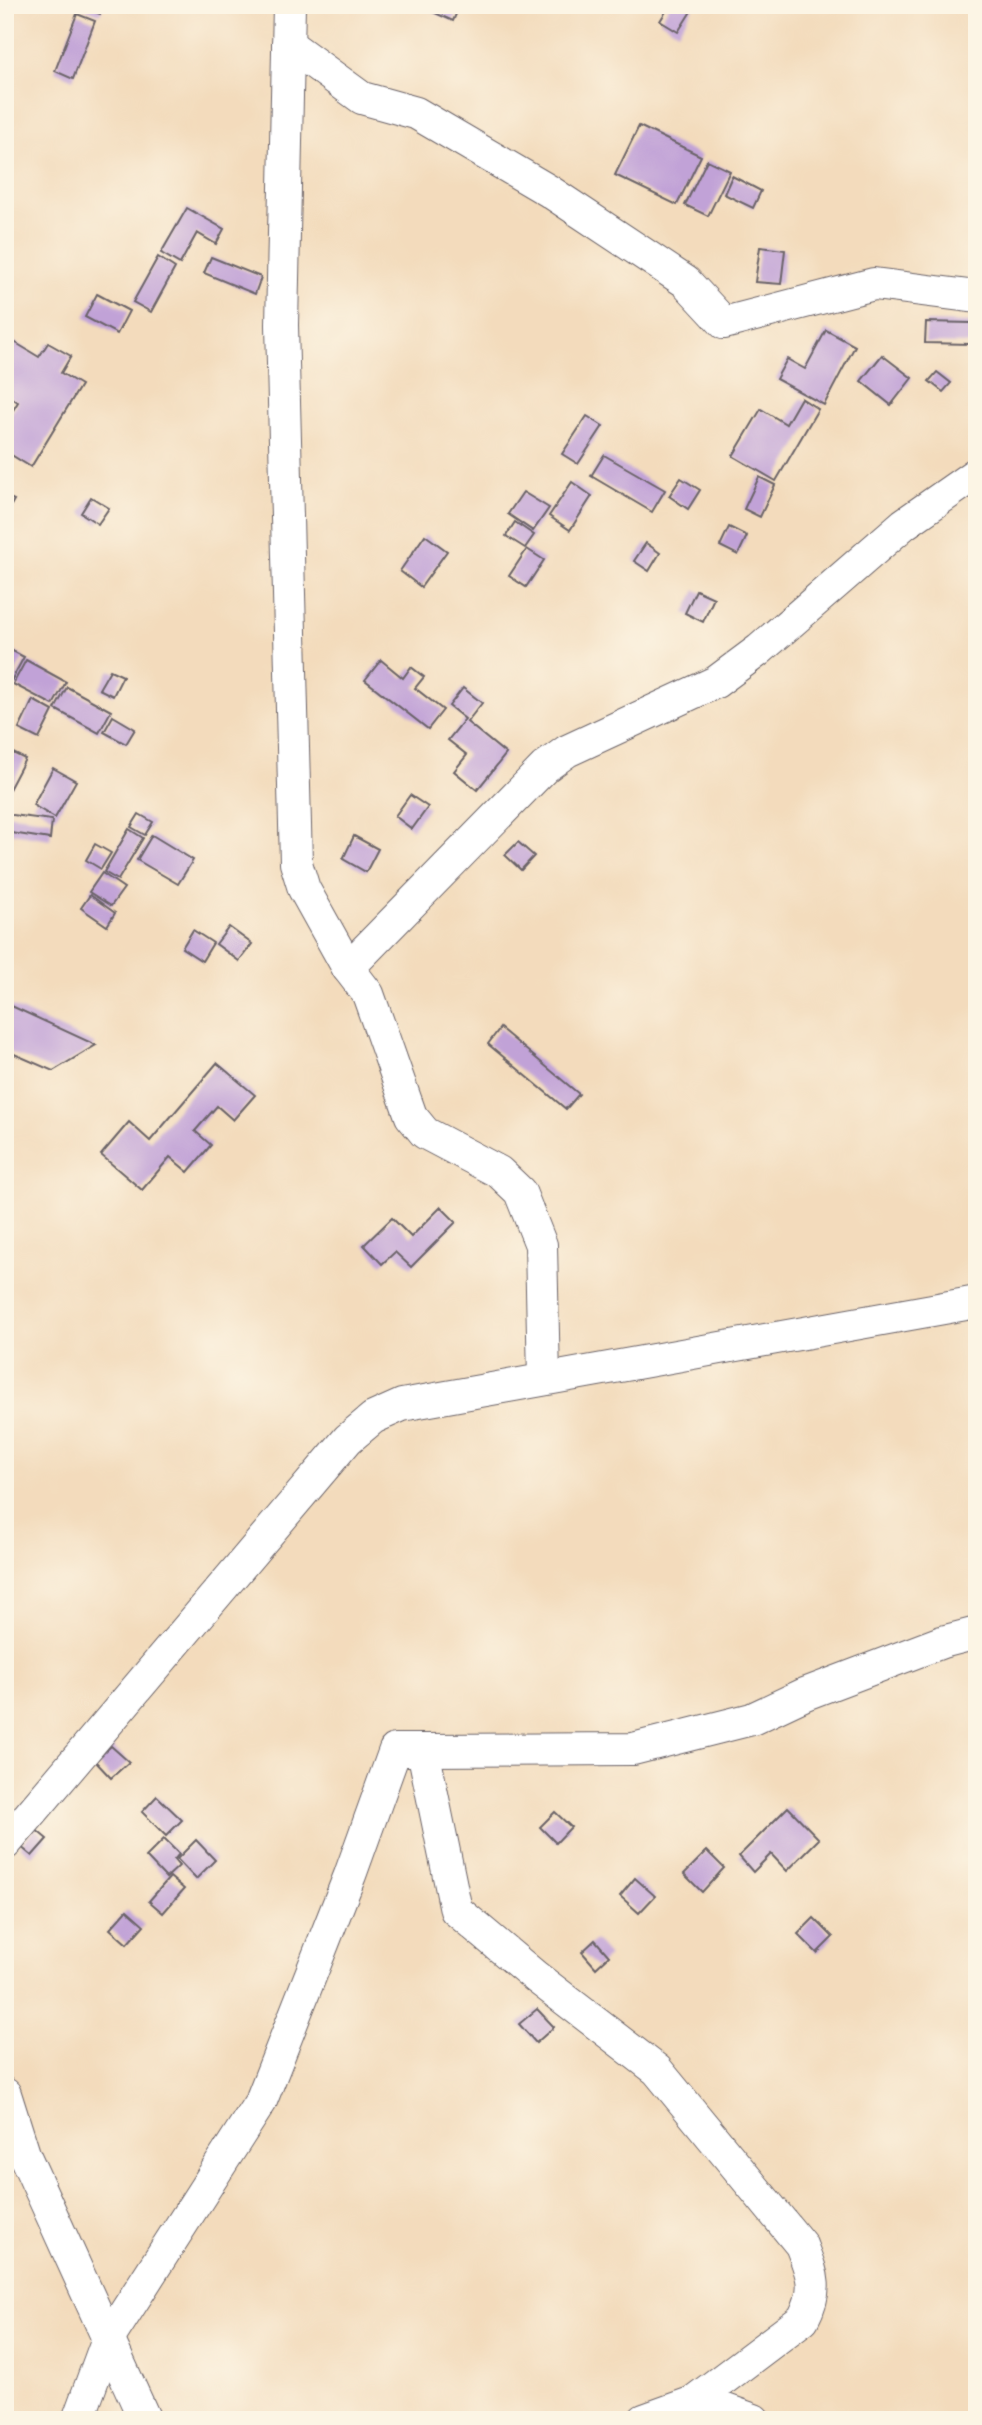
<svg xmlns="http://www.w3.org/2000/svg" width="982" height="2425" viewBox="0 0 982 2425" font-family="'Libre Bodoni',serif">
<style>
.building{fill:#c1a2d7}
.lines{fill:none;stroke-linecap:round;stroke-linejoin:round}
.street-casing{stroke:#6b6368;stroke-width:34}
.street{stroke:#fff;stroke-width:32}
</style>
<rect width="100%" height="100%" fill="#fcf5e5"/>
<filter id="ink" filterUnits="userSpaceOnUse"><feTurbulence type="fractalNoise" baseFrequency=".0143" numOctaves="2"/><feDisplacementMap in="SourceGraphic" scale="14" xChannelSelector="R" yChannelSelector="G"/><feConvolveMatrix kernelMatrix="1 2 1 2 8 2 1 2 1" color-interpolation-filters="sRGB"/></filter>
<filter id="wash" filterUnits="userSpaceOnUse"><feTurbulence type="fractalNoise" baseFrequency=".00686" numOctaves="4" result="noise"/><feDisplacementMap in="SourceGraphic" scale="28" xChannelSelector="R" yChannelSelector="G"/><feGaussianBlur stdDeviation="1.57" result="paint"/><feColorMatrix in="noise" values="0 0 0 0 0 0 0 0 0 0 0 0 0 0 0 0 0 1.4 0 .05"/><feComposite in="paint" operator="in"/></filter>
<g filter="url(#wash)">
<rect width="100%" height="100%" fill="#f3dbbc"/>
<g id="blocks">
<g class="building">
<polygon points="77,5 103,5 100,14"/>
<polygon points="417,5 460,5 453,21"/>
<polygon points="670,5 695,5 678,32 660,21"/>
<polygon points="77,14 95,21 73,79 55,71"/>
<polygon points="639,126 701,156 677,205 615,175"/>
<polygon points="707,160 730,171 708,216 685,205"/>
<polygon points="732,176 761,191 753,208 724,194"/>
<polygon points="187,208 224,229 216,244 197,233 180,264 161,253"/>
<polygon points="760,247 785,250 781,284 755,282"/>
<polygon points="158,257 175,268 151,312 133,302"/>
<polygon points="211,257 261,277 255,294 204,273"/>
<polygon points="97,294 129,311 117,334 85,317"/>
<polygon points="926,322 972,323 971,344 925,343"/>
<polygon points="826,330 855,346 824,405 776,379 787,359 805,369"/>
<polygon points="11,340 39,357 48,343 71,356 61,373 81,385 31,467 5,451 5,423 18,402 5,394 5,350"/>
<polygon points="882,355 912,378 891,405 861,381"/>
<polygon points="937,372 951,383 943,392 929,381"/>
<polygon points="801,398 818,409 776,481 733,456 761,409 786,424"/>
<polygon points="587,416 603,426 578,464 562,454"/>
<polygon points="604,455 665,490 652,512 591,476"/>
<polygon points="759,477 775,485 760,517 744,509"/>
<polygon points="681,478 700,490 688,509 669,496"/>
<polygon points="572,482 592,496 570,530 549,516"/>
<polygon points="523,492 549,508 533,531 508,514"/>
<polygon points="5,496 14,500 5,516"/>
<polygon points="91,497 109,508 98,524 81,513"/>
<polygon points="515,522 534,535 525,548 506,536"/>
<polygon points="729,527 747,536 738,555 720,546"/>
<polygon points="425,535 447,551 421,587 400,571"/>
<polygon points="646,543 660,553 649,571 634,561"/>
<polygon points="527,549 544,560 526,587 509,576"/>
<polygon points="696,590 714,598 703,622 685,613"/>
<polygon points="5,647 24,657 11,681 5,677"/>
<polygon points="26,660 66,682 53,705 13,684"/>
<polygon points="381,660 403,678 411,667 424,677 415,688 443,710 428,729 365,680"/>
<polygon points="110,670 123,676 113,696 99,689"/>
<polygon points="67,687 111,711 99,733 55,709"/>
<polygon points="463,688 482,703 467,722 506,754 477,790 454,771 467,755 448,740 465,719 449,706"/>
<polygon points="33,700 53,711 39,739 19,729"/>
<polygon points="113,716 135,729 126,744 104,732"/>
<polygon points="5,749 25,759 5,797"/>
<polygon points="53,768 76,781 55,818 33,805"/>
<polygon points="410,795 428,807 412,829 395,816"/>
<polygon points="5,814 52,820 50,839 5,832"/>
<polygon points="139,814 153,822 145,835 131,827"/>
<polygon points="129,829 143,838 118,880 104,872"/>
<polygon points="152,835 193,860 178,884 137,860"/>
<polygon points="354,836 378,849 366,872 343,859"/>
<polygon points="518,842 534,856 521,870 505,855"/>
<polygon points="95,844 111,853 101,869 86,860"/>
<polygon points="102,873 124,888 111,906 89,892"/>
<polygon points="90,895 115,913 107,926 81,908"/>
<polygon points="229,927 252,944 239,961 216,944"/>
<polygon points="193,930 213,943 202,961 182,948"/>
<polygon points="5,1003 96,1045 53,1071 5,1050"/>
<polygon points="500,1028 579,1094 566,1109 488,1044"/>
<polygon points="217,1063 255,1095 233,1120 217,1106 195,1131 211,1145 188,1172 170,1157 142,1190 101,1155 129,1122 150,1141"/>
<polygon points="441,1207 456,1222 411,1267 395,1252 382,1264 364,1245 392,1218 411,1237"/>
<polygon points="111,1746 129,1762 111,1778 95,1761"/>
<polygon points="157,1796 182,1820 166,1836 142,1812"/>
<polygon points="788,1807 819,1839 787,1871 771,1854 753,1872 739,1856"/>
<polygon points="555,1812 571,1827 556,1843 540,1827"/>
<polygon points="35,1829 47,1839 32,1856 20,1846"/>
<polygon points="164,1839 179,1854 174,1860 179,1866 166,1878 146,1857"/>
<polygon points="196,1840 215,1860 196,1879 177,1859"/>
<polygon points="707,1851 724,1868 702,1892 684,1874"/>
<polygon points="170,1877 184,1889 163,1913 149,1901"/>
<polygon points="635,1878 655,1896 639,1913 620,1896"/>
<polygon points="127,1910 144,1925 127,1944 110,1929"/>
<polygon points="814,1918 833,1937 817,1953 798,1934"/>
<polygon points="595,1940 609,1956 596,1968 582,1952"/>
<polygon points="537,2009 554,2027 536,2043 519,2024"/>
</g>
</g>
</g>
<g filter="url(#ink)">
<use href="#blocks" fill-opacity="0" stroke="#6b6368" stroke-width="2"/>
<g class="lines">
<g class="street-casing">
<g id="street">
<polyline points="289,5 282,325 296,863 304,889 348,968 368,994 411,1116 425,1133 499,1172 520,1192 541,1245 544,1379"/>
<polyline points="288,44 362,98 416,113 549,191 686,282 724,323 874,284 977,297"/>
<polyline points="348,968 545,767 567,751 716,682 759,650 904,524 977,473"/>
<polyline points="423,1750 633,1749 752,1719 805,1694 942,1642 977,1633"/>
<polyline points="5,1844 348,1439 373,1418 402,1405 977,1302"/>
<polyline points="5,2094 24,2154 145,2420"/>
<path d="M78,2420L107,2341L261,2101L350,1875L395,1750H423L456,1910L536,1977L657,2070L801,2245C813,2276 819,2288 803,2319L669,2420"/>
<polyline points="644,2420 688,2404 726,2410 754,2420"/>
</g>
</g>
<use href="#street" class="street"/>
</g>
</g>
<rect width="982" height="2425" fill="none" stroke="#fcf5e5" stroke-width="28"/>
</svg>
